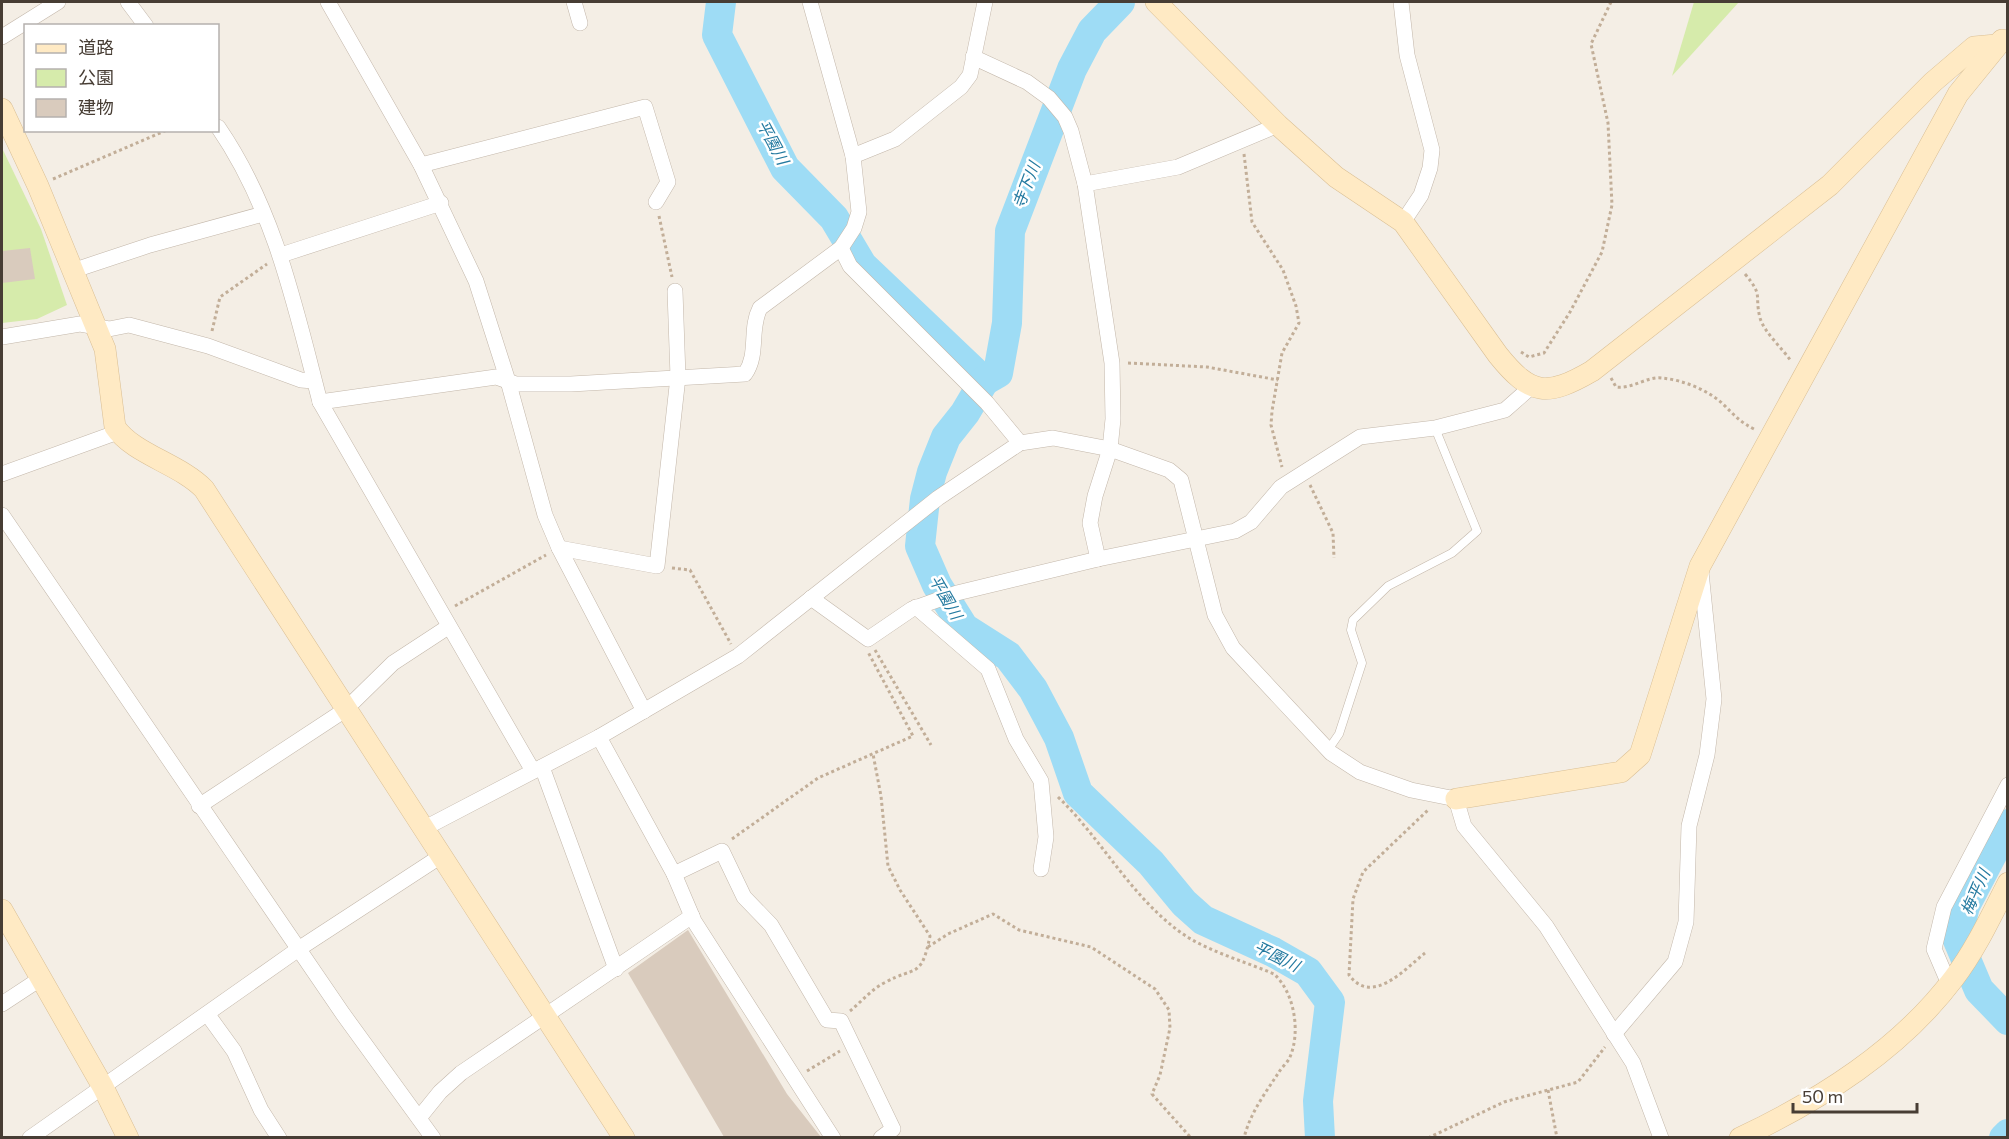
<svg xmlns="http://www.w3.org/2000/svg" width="2009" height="1139" viewBox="0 0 2009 1139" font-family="Commissioner,'Noto Sans JP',sans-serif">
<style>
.green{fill:#d6ebab}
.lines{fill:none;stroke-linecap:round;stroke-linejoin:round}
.river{stroke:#9edcf5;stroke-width:30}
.building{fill:#d9cbbd}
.lane-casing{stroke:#c3b7aa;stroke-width:9}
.street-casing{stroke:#c3b7aa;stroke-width:16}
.secondary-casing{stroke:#dabf94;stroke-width:22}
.path{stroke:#c2ae98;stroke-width:3;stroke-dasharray:3 3;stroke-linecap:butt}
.lane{stroke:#fff;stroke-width:8}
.street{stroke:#fff;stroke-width:15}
.secondary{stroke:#ffeac4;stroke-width:21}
.labels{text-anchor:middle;stroke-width:5;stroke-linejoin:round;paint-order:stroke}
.water-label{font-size:16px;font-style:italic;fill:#247aa0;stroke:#fff}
</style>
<rect width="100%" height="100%" fill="#f4eee5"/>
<g class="green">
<polygon points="1694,2 1739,2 1672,76"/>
<polygon points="2,148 41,229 67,305 37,319 2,323"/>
</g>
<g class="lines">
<g class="river">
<polyline points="721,2 717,35 785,168 834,218 862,265 984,381"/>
<polyline points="984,381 965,413 946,437 932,472 925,499 920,546 937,585 964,628 1008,656 1033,689 1059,738 1078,793 1151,863 1184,903 1203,920 1273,952 1308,972 1330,1002 1318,1101 1320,1138"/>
<polyline points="984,381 998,373 1007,323 1010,231 1072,69 1092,31 1120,2"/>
<polyline points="2008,824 1965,906 1957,938 1979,990 2008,1020"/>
<polyline points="2004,1138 2008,1134"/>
</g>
</g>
<g class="building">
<polygon points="30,248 35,279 2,283 2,251"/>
<polygon points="688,930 787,1094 821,1137 724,1137 628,973"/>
</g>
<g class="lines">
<g class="lane-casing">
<polyline id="lane" points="1328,750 1339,734 1362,663 1351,630 1353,620 1388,586 1452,553 1477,531 1435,428"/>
</g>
<g class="street-casing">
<g id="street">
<polyline points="128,2 146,26"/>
<polyline points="328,2 421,165 476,281 508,381 545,515 559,548 644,711"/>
<polyline points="574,2 580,23"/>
<polyline points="1401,2 1407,55 1432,150 1430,168 1421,195 1403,222"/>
<polyline points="2,37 58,2"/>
<polyline points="973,57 1027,82 1049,98 1065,117 1071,131 1085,184 1112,363 1113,419 1110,449 1095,496 1090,523 1098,559"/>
<path d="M218,127C275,210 295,306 320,402L533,771"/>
<polyline points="853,156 895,139 961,87 970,75 985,2"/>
<polyline points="421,165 645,107 668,182 656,202"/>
<polyline points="1085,184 1178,167 1278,125"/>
<polyline points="841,248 850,266 987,403 1020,443"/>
<polyline points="281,255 441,203"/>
<polyline points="72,271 150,245 263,214"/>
<polyline points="2,337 80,324 109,329 129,325 208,346 301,380 314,381"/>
<path d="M320,402L496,377L516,384H571L745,374C759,354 749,329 760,308L841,248L854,228L859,212L853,156L810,2"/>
<polyline points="2,474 118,432"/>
<polyline points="2,515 343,1014 433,1138"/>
<polyline points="559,548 657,566 678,377 675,291"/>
<polyline points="811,598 868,639 912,609 957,593 1098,559 1235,531 1251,522 1281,487 1360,437 1435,428 1505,410 1531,387"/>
<polyline points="916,607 988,669 1016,739 1041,781 1046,837 1041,869"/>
<polyline points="599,737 674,874 694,921 833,1138"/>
<polyline points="542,767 616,969"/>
<polyline points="199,806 345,710 393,663 448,627"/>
<polyline points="423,829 599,737 738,656 938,498 1020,443 1053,438 1110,449 1169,470 1181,480 1215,615 1233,648 1331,753 1360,772 1411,790 1456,799 1464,826 1546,926 1633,1063 1661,1138"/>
<polyline points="674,874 722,851 744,897 771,925 827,1020 841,1021 893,1129 881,1138"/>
<polyline points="1949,984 1934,949 1944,907 2008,785"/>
<polyline points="2,1004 40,979"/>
<polyline points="208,1015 234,1051 261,1110 279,1138"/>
<polyline points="1614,1034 1675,962 1686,922 1689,826 1707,755 1714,699 1701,572"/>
<polyline points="419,1118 440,1092 461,1073 692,916"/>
<polyline points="30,1138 300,948 441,856"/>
</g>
</g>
<g class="secondary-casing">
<g id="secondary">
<path d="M1156,2L1278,125L1336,177L1403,222L1498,355C1531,396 1547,397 1592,371L1830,185L1933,82L1974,47L1996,45"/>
<path d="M2,109L38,186L105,349L115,427C133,454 180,464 204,489L624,1138"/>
<polyline points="1456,799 1621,772 1640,755 1700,566 1958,94 2002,40"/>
<polyline points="2,910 103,1087 128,1138"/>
<path d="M1740,1138C1820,1100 1900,1050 1954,978C1976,949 1991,916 2008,883"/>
</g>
</g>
<g class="path">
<polyline points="1244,154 1252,222 1283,270 1296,306 1299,323 1282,353 1272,411 1271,425 1282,467"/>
<polyline points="53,179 167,130"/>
<polyline points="659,216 672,277"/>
<path d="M1745,274C1764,297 1754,293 1760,318C1764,332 1782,348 1791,361"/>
<polyline points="212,331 220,297 267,264"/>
<polyline points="1521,352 1529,357 1544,353 1570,312 1602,252 1612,205 1608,123 1591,44 1611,2"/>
<polyline points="1128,363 1207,367 1278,380"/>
<path d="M1611,378L1616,387C1633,389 1647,376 1662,378C1683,380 1708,390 1723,404C1734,415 1741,423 1756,430"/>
<polyline points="1310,485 1333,533 1334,558"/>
<polyline points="672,568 690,570 731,644"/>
<polyline points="455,606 546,555"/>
<polyline points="875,650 931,745"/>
<path d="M1058,797C1103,840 1134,903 1189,938C1214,953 1246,962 1274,974C1294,992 1301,1031 1290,1057C1288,1062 1282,1067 1279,1072C1266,1092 1250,1113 1244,1138"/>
<polyline points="732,839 818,778 913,736 868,652"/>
<polyline points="928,947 948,934 993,914 1019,930 1091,947 1155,989 1169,1010 1170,1028 1160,1075 1152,1094 1191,1138"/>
<path d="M1425,953C1404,970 1372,1006 1349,975L1353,899L1363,872L1428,810"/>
<path d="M850,1011C861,1002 872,989 884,983C916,965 921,980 930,936L900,890L888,866L881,796L873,754"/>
<polyline points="807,1071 840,1051"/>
<polyline points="1548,1090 1557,1138"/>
<polyline points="1428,1138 1504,1102 1578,1082 1605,1047"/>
</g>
<use href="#lane" class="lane"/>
<use href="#street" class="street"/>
<use href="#secondary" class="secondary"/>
</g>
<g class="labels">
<g class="water-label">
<text transform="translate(773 142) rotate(62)" y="6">平園川</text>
<text transform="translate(1026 185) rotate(-69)" y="6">寺下川</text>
<text transform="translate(946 597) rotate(60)" y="6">平園川</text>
<text transform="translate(1975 892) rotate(-66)" y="6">梅平川</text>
<text transform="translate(1277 956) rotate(26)" y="6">平園川</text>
</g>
</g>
<rect width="2009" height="1139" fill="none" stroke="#473d34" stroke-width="6"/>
<rect x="24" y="24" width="195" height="108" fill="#ffffff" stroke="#b5b1ae" stroke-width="1.5"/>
<rect x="36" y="44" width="30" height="9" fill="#ffeac4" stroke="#b5b1ae" stroke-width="1.5"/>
<text x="78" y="54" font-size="18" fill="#473d34">道路</text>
<rect x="36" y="69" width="30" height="18" fill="#d6ebab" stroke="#b5b1ae" stroke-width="1.5"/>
<text x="78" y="84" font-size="18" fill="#473d34">公園</text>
<rect x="36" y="99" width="30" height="18" fill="#d9cbbd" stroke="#b5b1ae" stroke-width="1.5"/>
<text x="78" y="114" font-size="18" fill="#473d34">建物</text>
<path d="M1793 1103v9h124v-9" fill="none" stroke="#473d34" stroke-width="3"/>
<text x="1802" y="1103" font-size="18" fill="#473d34" stroke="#ffffff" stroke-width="4.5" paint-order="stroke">50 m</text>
</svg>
